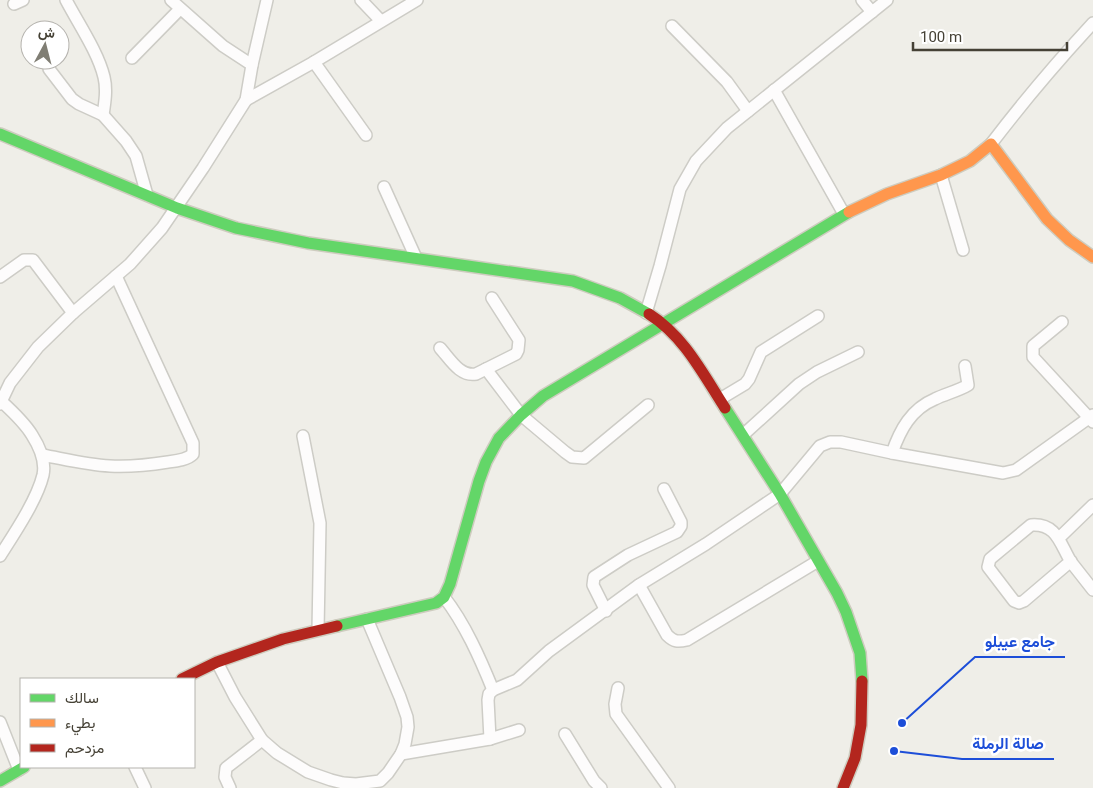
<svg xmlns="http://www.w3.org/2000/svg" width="1093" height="788" viewBox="0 0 1093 788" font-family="Roboto,Vazirmatn,sans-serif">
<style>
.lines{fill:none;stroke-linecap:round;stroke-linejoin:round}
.street-casing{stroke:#cdccc6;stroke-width:14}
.fast-casing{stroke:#ceccbf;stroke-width:14}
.slow-casing{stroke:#ceccbf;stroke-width:14}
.jam-casing{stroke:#ceccbf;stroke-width:14}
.street{stroke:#fdfcfc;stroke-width:11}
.fast{stroke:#63d668;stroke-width:11}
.slow{stroke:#ff974d;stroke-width:11}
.jam{stroke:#b3261e;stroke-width:11}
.leader{fill:none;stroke:#1d4ed8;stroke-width:2}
.callout-dot{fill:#1d4ed8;stroke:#fff;stroke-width:2}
.callout-label{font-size:16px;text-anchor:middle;font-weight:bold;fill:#1d4ed8;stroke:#fff;stroke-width:5;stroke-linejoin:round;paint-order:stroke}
</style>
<rect width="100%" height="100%" fill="#efeee8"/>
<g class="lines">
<g class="street-casing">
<g id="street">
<path d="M66,0C78,23 98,52 104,77C107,89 105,102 103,115"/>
<polyline points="171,0 223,46 252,65"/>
<polyline points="361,0 381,21"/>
<polyline points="862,0 872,12"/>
<polyline points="14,4 23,0"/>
<polyline points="672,26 727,82 748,111"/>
<polyline points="132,58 180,9"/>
<polyline points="314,62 366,135"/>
<polyline points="49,69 72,99 79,104 103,115 126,141 136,156 147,195"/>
<polyline points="774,90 844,214"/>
<polyline points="246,100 314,62 417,0"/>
<path d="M991,144C1023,102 1057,62 1093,23"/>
<polyline points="941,175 963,250"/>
<polyline points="384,187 416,258"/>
<polyline points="0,277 24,260 33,260 73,313"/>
<polyline points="646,313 660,266 680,189 696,161 727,128 887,0"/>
<polyline points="1062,322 1033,346 1033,357 1093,422"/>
<path d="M440,348C450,359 460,377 476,374L516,354L518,350L519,340L492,298"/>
<polyline points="486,369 521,415 565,452 572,457 584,458 648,405"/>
<polyline points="720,399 745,384 749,379 761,352 818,316"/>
<polyline points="0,404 10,383 38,347 73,313 130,264 162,228 203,168 246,100 252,65 267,0"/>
<polyline points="743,435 799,384 817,372 858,352"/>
<polyline points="303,436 320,523 318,630"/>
<path d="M892,453C900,430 911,409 935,399C945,394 958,391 968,385L965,366"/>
<path d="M42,455C64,459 87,465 110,466C130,467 149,465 168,462C176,461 187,460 193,454V443L116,276"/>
<polyline points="1059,538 1093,505"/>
<path d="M0,556C14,534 37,500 43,475C46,461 39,446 32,435C24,422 12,411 1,401"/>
<path d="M1071,561L1024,601L1019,603L1014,601L988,567L990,559L1031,525C1057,523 1060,544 1071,562C1078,571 1086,581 1093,590"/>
<path d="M639,585L667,635C674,642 678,642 687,640L818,561"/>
<path d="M444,597C465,624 480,658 493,690"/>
<polyline points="606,611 593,585 594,577 628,555 677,532 681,526 681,522 664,489"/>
<polyline points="217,662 235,697 262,740 277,753 308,772 331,780 343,783 356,784 380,781 388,773 401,754 405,744 408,727 407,717 400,697 367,619"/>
<polyline points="618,688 615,704 616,714 669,788"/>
<polyline points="0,722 19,770"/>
<polyline points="565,734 594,781 601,788"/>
<polyline points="490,739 488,700 489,694 493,690 517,680 549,651 639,585 706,544 780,494 820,446 830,442 841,442 892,453 1003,473 1016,470 1093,415"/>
<polyline points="401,754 490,739 519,730"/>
<polyline points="135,767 145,788"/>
<polyline points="230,788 225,777 226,768 262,740"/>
</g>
</g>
<g class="fast-casing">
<g id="fast">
<polyline points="0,134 177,208 236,228 308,243 573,281 620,298 649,314"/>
<polyline points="725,408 780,494 837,593 846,612 860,653 862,681"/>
<polyline points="337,626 436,603 444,597 450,584 479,481 486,462 499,438 521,415 543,396 849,212"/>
<polyline points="0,781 24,767"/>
</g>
</g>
<g class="slow-casing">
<polyline id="slow" points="849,212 887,194 941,175 970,161 991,144 1047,219 1069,240 1093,257"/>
</g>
<g class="jam-casing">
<g id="jam">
<path d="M649,314C684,336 703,374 725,408"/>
<polyline points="182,679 217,662 283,639 337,626"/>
<polyline points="843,788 855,758 861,725 862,681"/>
</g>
</g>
<use href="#street" class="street"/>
<use href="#fast" class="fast"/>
<use href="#slow" class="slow"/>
<use href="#jam" class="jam"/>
</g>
<path class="leader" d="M902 723L975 657H1065M894 751L962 759H1054"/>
<g class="callout-dot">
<circle cx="902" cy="723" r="5"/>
<circle cx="894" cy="751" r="5"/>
</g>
<g class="callout-label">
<text x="1020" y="647">جامع عيبلو</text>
<text x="1008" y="749">صالة الرملة</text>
</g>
<rect x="20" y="678" width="175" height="90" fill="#ffffff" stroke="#b5b3ae"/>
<rect x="30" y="694" width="25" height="8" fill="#63d668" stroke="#b5b3ae"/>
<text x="65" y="703" font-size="15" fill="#454135">سالك</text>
<rect x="30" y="719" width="25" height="8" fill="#ff974d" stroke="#b5b3ae"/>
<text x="65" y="728" font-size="15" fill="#454135">بطيء</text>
<rect x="30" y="744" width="25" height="8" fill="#b3261e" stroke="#b5b3ae"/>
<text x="65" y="753" font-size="15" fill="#454135">مزدحم</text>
<g transform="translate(45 45) rotate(7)"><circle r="24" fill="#ffffff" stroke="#b5b3ae"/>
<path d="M0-4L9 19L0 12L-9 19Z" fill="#807e74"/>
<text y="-8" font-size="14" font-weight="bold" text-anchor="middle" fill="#454135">ش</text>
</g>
<path d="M913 42v8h154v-8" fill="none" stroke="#454135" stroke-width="2.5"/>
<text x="920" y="42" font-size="15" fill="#454135" stroke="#ffffff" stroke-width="4" paint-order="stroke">100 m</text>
</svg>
